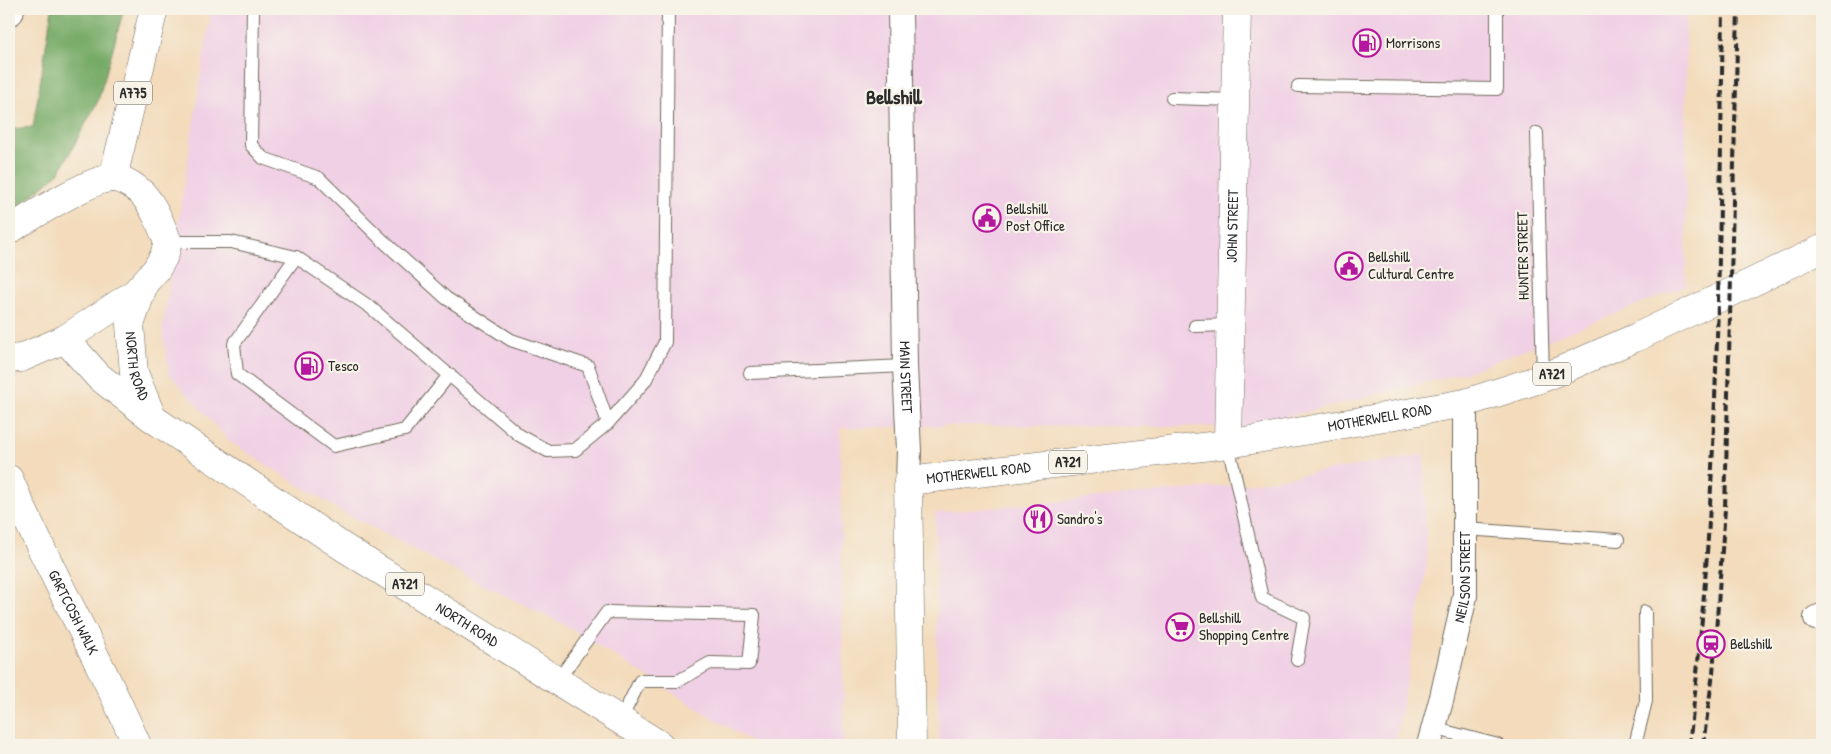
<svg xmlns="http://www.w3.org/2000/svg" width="1831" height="754" viewBox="0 0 1831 754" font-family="'Patrick Hand',sans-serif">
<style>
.built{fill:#f0d0e5}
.forest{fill:#76aa66;stroke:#506a48}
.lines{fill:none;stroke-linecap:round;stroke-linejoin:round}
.lane-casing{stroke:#71695d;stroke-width:14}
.street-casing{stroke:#71695d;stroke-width:26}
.secondary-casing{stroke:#71695d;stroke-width:29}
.primary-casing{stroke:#71695d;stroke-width:29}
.lane{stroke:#fff;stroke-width:12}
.street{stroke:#fff;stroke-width:24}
.secondary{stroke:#fff;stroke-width:28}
.primary{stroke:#fff;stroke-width:28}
.rail{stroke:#2b2b2b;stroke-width:4;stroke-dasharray:8 4;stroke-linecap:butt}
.labels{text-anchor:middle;stroke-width:4.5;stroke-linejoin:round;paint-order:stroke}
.shield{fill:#f7f3e8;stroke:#686764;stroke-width:1}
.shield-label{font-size:14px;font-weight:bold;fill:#2b2b2b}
.poi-label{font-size:15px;fill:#2b2b2b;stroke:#f7f3e8;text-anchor:start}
.street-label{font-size:15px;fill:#2b2b2b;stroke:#f7f3e8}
.district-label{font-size:20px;font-weight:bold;fill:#2b2b2b;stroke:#f7f3e8}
</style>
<rect width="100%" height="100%" fill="#f7f3e8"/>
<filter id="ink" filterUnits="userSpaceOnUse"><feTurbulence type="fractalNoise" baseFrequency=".02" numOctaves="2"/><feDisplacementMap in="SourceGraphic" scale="10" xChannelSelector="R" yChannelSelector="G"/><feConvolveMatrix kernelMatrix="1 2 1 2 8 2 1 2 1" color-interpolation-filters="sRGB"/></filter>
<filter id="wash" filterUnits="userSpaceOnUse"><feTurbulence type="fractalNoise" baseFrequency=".0096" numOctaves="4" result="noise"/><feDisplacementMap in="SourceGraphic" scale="20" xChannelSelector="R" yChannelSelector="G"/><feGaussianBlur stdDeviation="1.12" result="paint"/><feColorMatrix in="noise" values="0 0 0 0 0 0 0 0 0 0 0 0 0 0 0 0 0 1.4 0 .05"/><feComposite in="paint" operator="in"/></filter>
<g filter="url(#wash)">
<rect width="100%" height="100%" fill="#f3dbbb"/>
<g class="built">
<polygon points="211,9 1686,9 1686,286 1467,372 1246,427 975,425 840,428 844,745 756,745 565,625 459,573 341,511 230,442 169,374 162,329"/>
<polygon points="1424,455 1427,565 1395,745 939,745 935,513 1245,484"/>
</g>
<polygon class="forest" points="52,9 124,9 98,101 59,173 9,214 9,129 33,127"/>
</g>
<g filter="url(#ink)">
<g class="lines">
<g class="lane-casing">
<g id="lane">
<polyline points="253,9 251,145 263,158 319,178 380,238 446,298 511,340 588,366 608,423 645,381 665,342 668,9"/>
<polyline points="1298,86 1497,89 1497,9"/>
<polyline points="1172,98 1235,100"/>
<polyline points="1537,133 1543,378"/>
<polyline points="168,242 231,242 296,257 370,307 519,435 548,451 575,450 608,423"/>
<polyline points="296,257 234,344 237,374 334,446 405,430 450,374"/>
<polyline points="1195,326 1231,325"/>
<polyline points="750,373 905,366"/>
<polyline points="1228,444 1262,598 1304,618 1297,660"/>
<polyline points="1465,529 1618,540"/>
<polyline points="558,680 607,612 754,615 749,664 710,663 678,681 640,681 620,721"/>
<polyline points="1433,728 1498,745"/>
<polyline points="1635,745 1646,701 1645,612"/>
</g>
</g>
<g class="street-casing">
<g id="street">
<path id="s1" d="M900,9L905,366L909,451L908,481"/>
<polyline points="9,13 11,13 12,9"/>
<polyline points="1816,618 1822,616"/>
<path id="s2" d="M1429,745L1442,697L1465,596V403"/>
</g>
</g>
<g class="secondary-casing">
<g id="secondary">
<path id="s3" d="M1228,444L1237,9"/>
</g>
</g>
<g class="primary-casing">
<g id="primary">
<polyline points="113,178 154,9"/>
<path d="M9,230C29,218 92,178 112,178C120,178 131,184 137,189C152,200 161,225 168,242L164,256L156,270L135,293L65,339L21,358L9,359"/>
<path id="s4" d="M144,284L130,325L134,373L152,417"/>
<path id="s5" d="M65,339L98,376L152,418L343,547L660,745"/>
<path id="s6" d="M9,479C48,569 98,655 137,745"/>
<path id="s7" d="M912,745L908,481L1228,444L1465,403L1543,378L1637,337L1822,249"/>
</g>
</g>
<use href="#lane" class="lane"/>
<use href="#street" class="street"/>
<use href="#secondary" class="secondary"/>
<use href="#primary" class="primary"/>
<g class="rail">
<path d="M1689,745C1719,501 1719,254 1723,9"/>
<polyline points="1703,745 1713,673 1725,509 1738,9"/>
</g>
</g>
</g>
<defs>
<g id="fuel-ring" transform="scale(1.4375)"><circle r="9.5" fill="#f7f3e8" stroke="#b5179e" stroke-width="1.5"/><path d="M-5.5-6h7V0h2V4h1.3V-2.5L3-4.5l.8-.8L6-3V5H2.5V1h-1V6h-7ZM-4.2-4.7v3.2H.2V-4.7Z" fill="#b5179e"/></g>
<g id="civic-ring" transform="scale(1.4375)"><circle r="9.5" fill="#f7f3e8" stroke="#b5179e" stroke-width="1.5"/><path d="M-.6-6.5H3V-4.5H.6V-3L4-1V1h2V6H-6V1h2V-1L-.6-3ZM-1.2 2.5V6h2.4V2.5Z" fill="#b5179e"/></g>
<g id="restaurant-ring" transform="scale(1.4375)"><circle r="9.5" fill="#f7f3e8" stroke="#b5179e" stroke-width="1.5"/><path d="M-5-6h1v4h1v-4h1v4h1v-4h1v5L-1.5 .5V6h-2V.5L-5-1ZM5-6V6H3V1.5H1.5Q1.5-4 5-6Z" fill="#b5179e"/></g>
<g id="supermarket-ring" transform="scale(1.4375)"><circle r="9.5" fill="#f7f3e8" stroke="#b5179e" stroke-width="1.5"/><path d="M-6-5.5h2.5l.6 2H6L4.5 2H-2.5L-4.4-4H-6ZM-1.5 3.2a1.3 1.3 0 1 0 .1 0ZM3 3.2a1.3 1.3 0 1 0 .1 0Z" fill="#b5179e"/></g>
<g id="station-ring" transform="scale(1.4375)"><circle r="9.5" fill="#f7f3e8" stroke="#b5179e" stroke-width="1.5"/><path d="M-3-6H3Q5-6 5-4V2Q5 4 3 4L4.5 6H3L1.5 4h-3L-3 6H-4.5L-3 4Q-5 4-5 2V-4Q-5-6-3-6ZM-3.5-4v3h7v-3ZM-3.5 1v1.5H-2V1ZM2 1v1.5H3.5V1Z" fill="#b5179e"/></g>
</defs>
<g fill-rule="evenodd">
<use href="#fuel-ring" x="1367" y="43"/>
<use href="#civic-ring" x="987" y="218"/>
<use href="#civic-ring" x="1349" y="266"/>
<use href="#fuel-ring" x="309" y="366"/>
<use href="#restaurant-ring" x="1038" y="519"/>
<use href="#supermarket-ring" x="1180" y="627"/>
<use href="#station-ring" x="1711" y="644"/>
</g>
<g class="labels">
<g class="shield">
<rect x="114" y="81.5" width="38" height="23" rx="4"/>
<rect x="1533" y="362.5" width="38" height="23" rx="4"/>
<rect x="1049" y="450.5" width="38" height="23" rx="4"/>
<rect x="386" y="572.5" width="38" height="23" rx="4"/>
</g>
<g class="shield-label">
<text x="133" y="98">A775</text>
<text x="1552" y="379">A721</text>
<text x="1068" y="467">A721</text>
<text x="405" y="589">A721</text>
</g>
<g class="poi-label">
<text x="1386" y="48">Morrisons</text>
<text x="1006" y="214">Bellshill<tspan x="1006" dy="17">Post Office</tspan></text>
<text x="1368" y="262">Bellshill<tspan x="1368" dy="17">Cultural Centre</tspan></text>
<text x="328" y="371">Tesco</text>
<text x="1057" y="524">Sandro's</text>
<text x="1199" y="623">Bellshill<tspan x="1199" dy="17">Shopping Centre</tspan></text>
<text x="1730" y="649">Bellshill</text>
</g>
<g class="street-label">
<text dy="5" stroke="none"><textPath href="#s3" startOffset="218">JOHN STREET</textPath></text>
<text transform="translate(1523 256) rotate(-91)" y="5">HUNTER STREET</text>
<text dy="5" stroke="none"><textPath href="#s4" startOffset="85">NORTH ROAD</textPath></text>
<text dy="5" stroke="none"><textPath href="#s1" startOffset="368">MAIN STREET</textPath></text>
<text dy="5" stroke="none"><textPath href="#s7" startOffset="740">MOTHERWELL ROAD</textPath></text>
<text dy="5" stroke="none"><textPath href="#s7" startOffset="335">MOTHERWELL ROAD</textPath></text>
<text dy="5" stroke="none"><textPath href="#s2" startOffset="172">NEILSON STREET</textPath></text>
<text dy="5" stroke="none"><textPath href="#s6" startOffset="148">GARTCOSH WALK</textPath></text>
<text dy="5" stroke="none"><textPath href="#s5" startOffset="495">NORTH ROAD</textPath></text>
</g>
<g class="district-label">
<text x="894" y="104">Bellshill</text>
</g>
</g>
<rect width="1831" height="754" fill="none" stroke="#f7f3e8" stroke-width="30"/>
</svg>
